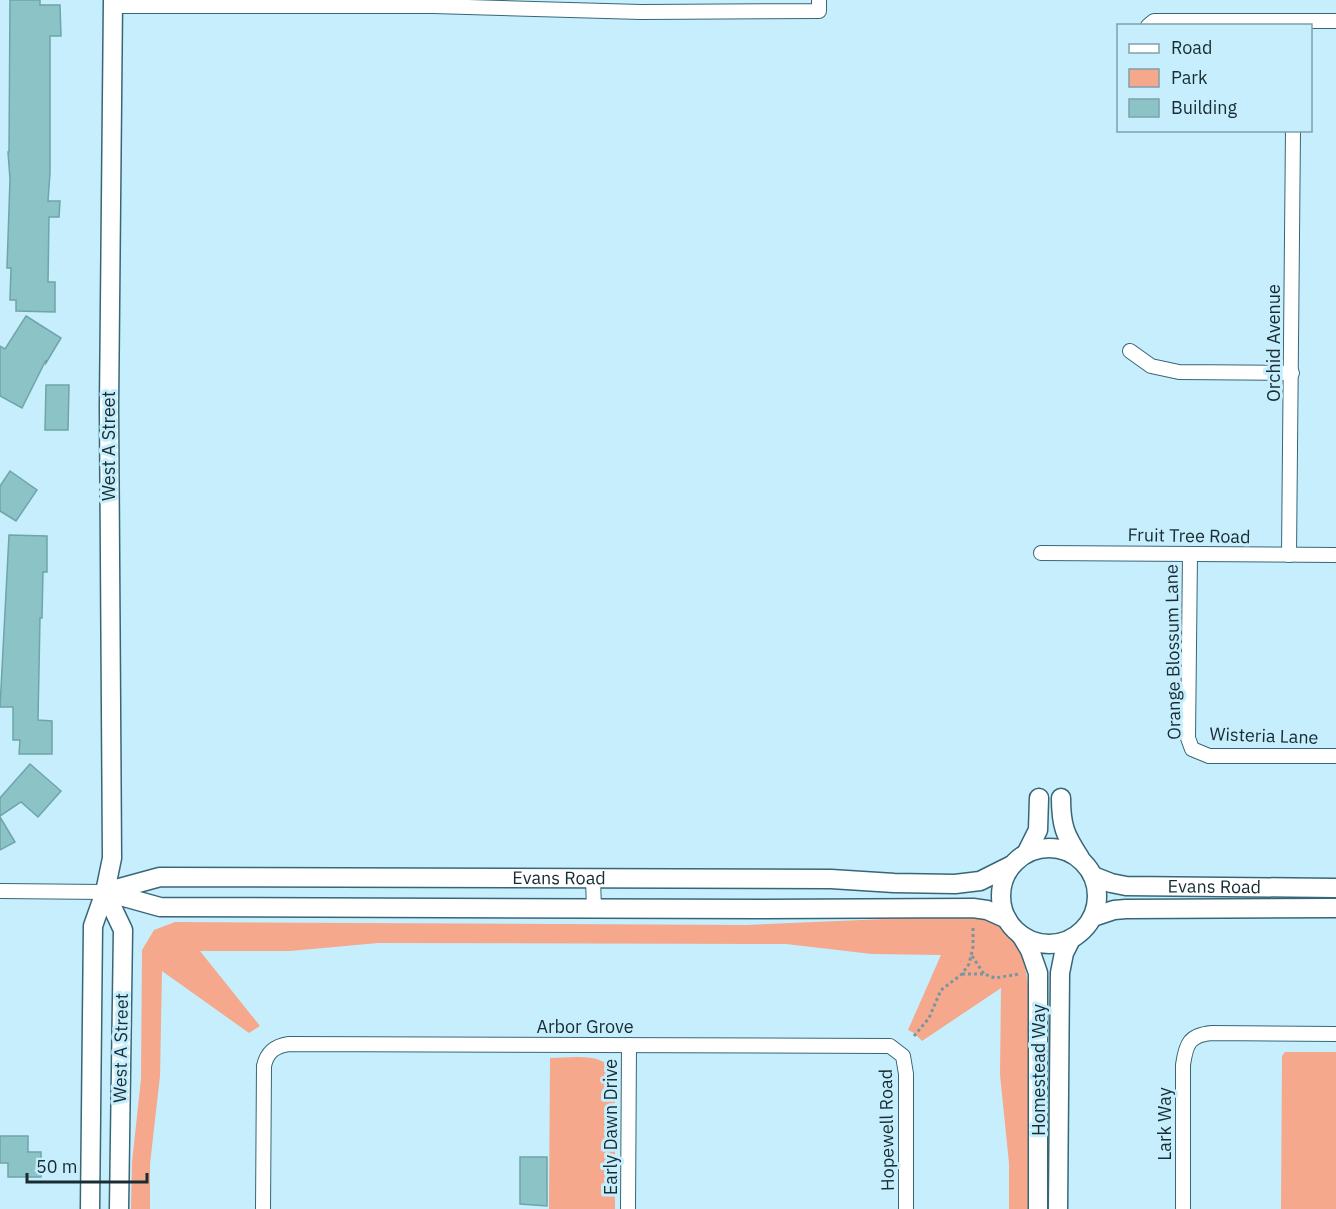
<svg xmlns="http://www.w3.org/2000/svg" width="1336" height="1209" viewBox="0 0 1336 1209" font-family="'IBM Plex Sans',sans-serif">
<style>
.green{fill:#f5a88b}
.building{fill:#8bc3c7;stroke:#6ea5a9;stroke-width:1.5}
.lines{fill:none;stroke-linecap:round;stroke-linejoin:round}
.street-casing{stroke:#376777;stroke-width:16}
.secondary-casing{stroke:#376777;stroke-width:21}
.path{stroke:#7796a1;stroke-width:3;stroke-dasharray:3 3;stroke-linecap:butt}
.street{stroke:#fff;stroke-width:14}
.secondary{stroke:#fff;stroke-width:18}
.labels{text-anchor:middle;stroke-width:6;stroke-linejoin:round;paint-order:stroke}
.street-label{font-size:18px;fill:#182c33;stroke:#c6eefd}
</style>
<rect width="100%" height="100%" fill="#c6eefd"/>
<g class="green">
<path d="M973,917C1016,924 1026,956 1029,995L1028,1209H1009V1163L1000,1075L1001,988L922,1041L914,1033L908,1030L941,955L872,954L786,944L378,943L290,951H200L260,1026L249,1033L162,971L160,1076L150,1164V1209H131L132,1162L141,1079L142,950L154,930L175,922L747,925L908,918Z"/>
<polygon points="1285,1052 1336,1052 1336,1209 1281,1209 1282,1056"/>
<path d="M550,1058C571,1058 605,1051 615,1074V1209H549Z"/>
</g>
<g class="building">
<polygon points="10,0 40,0 40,5 60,5 61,36 50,36 50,173 48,201 60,201 59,217 49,217 48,282 55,282 55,312 16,311 16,300 10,300 11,268 7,268 10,179 8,152 9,152"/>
<polygon points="26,316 61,338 46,363 46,360 22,408 0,396 0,346 5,349"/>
<polygon points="46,385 69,385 68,430 45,430"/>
<polygon points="10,471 37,490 16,521 0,511 0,486"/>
<polygon points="9,535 47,536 47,572 43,572 42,618 40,618 38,720 52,721 52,754 19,754 20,740 13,740 13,707 0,707"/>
<polygon points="30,764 61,791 38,817 21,802 0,816 0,798"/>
<polygon points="0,817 15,842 0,850"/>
<polygon points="0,1136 28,1136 28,1152 41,1152 41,1177 8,1177 8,1163 0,1163"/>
<polygon points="520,1157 547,1157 547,1206 520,1204"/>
</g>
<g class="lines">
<g class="street-casing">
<g id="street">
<polyline points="113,6 433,6 641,12 819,11 819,0"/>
<polyline points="1148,26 1154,21 1336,21"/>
<polyline points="1130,351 1151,366 1179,372 1292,373"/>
<polyline points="1041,553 1336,555"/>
<polyline points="1190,554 1188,738 1192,749 1209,756 1336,756"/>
<polyline points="1289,555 1293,130"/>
<polyline points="593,879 594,909"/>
<polyline points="0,891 105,892"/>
<path d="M263,1209L264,1066C267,1052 275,1046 289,1044L890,1046L903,1056L906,1074V1209"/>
<polyline points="628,1209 629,1045"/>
<path d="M1183,1209V1065C1186,1044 1189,1035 1212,1033L1336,1034"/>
</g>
</g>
<g class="secondary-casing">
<g id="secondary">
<path d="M1061,798C1061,826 1065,835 1080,858"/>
<circle cx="1049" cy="896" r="48"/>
<polyline points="1027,852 1038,830 1039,798"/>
<path id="s1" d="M1093,876L1111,883L1126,886L1336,888"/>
<path id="s2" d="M105,892L160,877L831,879L894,883L955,884L980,881L1010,866"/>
<polyline points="105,892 123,930 119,1209"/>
<polyline points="106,892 160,907 762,909 973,908 987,910 1007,919"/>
<polyline points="1093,917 1114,910 1126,909 1336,908"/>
<polyline points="1021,935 1030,950 1038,973 1038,1209"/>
<polyline points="90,1209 93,926 105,892 112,858 109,406 113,0"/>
<polyline points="1058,1209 1060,973 1064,953 1071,939"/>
</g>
</g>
<g class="path">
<polyline points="972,956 984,974"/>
<polyline points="962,974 984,974 995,978 1019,974"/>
<polyline points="914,1036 929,1018 941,990 962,974 969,964 973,947 973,927"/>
</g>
<use href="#street" class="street"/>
<use href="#secondary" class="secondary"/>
</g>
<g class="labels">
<g class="street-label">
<text transform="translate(1274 343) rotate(-90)" y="6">Orchid Avenue</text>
<text transform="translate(109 446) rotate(-90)" y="6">West A Street</text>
<text transform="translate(1189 536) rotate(1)" y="6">Fruit Tree Road</text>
<text transform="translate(1173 652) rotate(-91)" y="6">Orange Blossum Lane</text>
<text transform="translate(1264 736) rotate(2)" y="6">Wisteria Lane</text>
<text dy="6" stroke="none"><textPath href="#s2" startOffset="456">Evans Road</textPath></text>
<text dy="6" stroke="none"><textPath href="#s1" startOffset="123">Evans Road</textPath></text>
<text x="585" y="1033">Arbor Grove</text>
<text transform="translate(121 1048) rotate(-89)" y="6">West A Street</text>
<text transform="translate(1039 1070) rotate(-90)" y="6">Homestead Way</text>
<text transform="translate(1165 1124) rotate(-90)" y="6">Lark Way</text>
<text transform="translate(611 1127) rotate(-90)" y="6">Early Dawn Drive</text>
<text transform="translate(887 1130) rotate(-91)" y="6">Hopewell Road</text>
</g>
</g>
<rect x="1117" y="24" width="195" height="108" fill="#c6eefd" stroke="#80a0ac" stroke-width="1.5"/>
<rect x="1129" y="44" width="30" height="9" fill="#ffffff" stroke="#80a0ac" stroke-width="1.5"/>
<text x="1171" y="54" font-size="18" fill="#182c33">Road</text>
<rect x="1129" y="69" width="30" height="18" fill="#f5a88b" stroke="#80a0ac" stroke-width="1.5"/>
<text x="1171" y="84" font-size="18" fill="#182c33">Park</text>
<rect x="1129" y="99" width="30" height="18" fill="#8bc3c7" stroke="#80a0ac" stroke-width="1.5"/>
<text x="1171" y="114" font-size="18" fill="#182c33">Building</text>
<path d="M27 1173v9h120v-9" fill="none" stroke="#182c33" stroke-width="3"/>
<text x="36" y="1173" font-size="18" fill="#182c33" stroke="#c6eefd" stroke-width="4.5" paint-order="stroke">50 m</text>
</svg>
